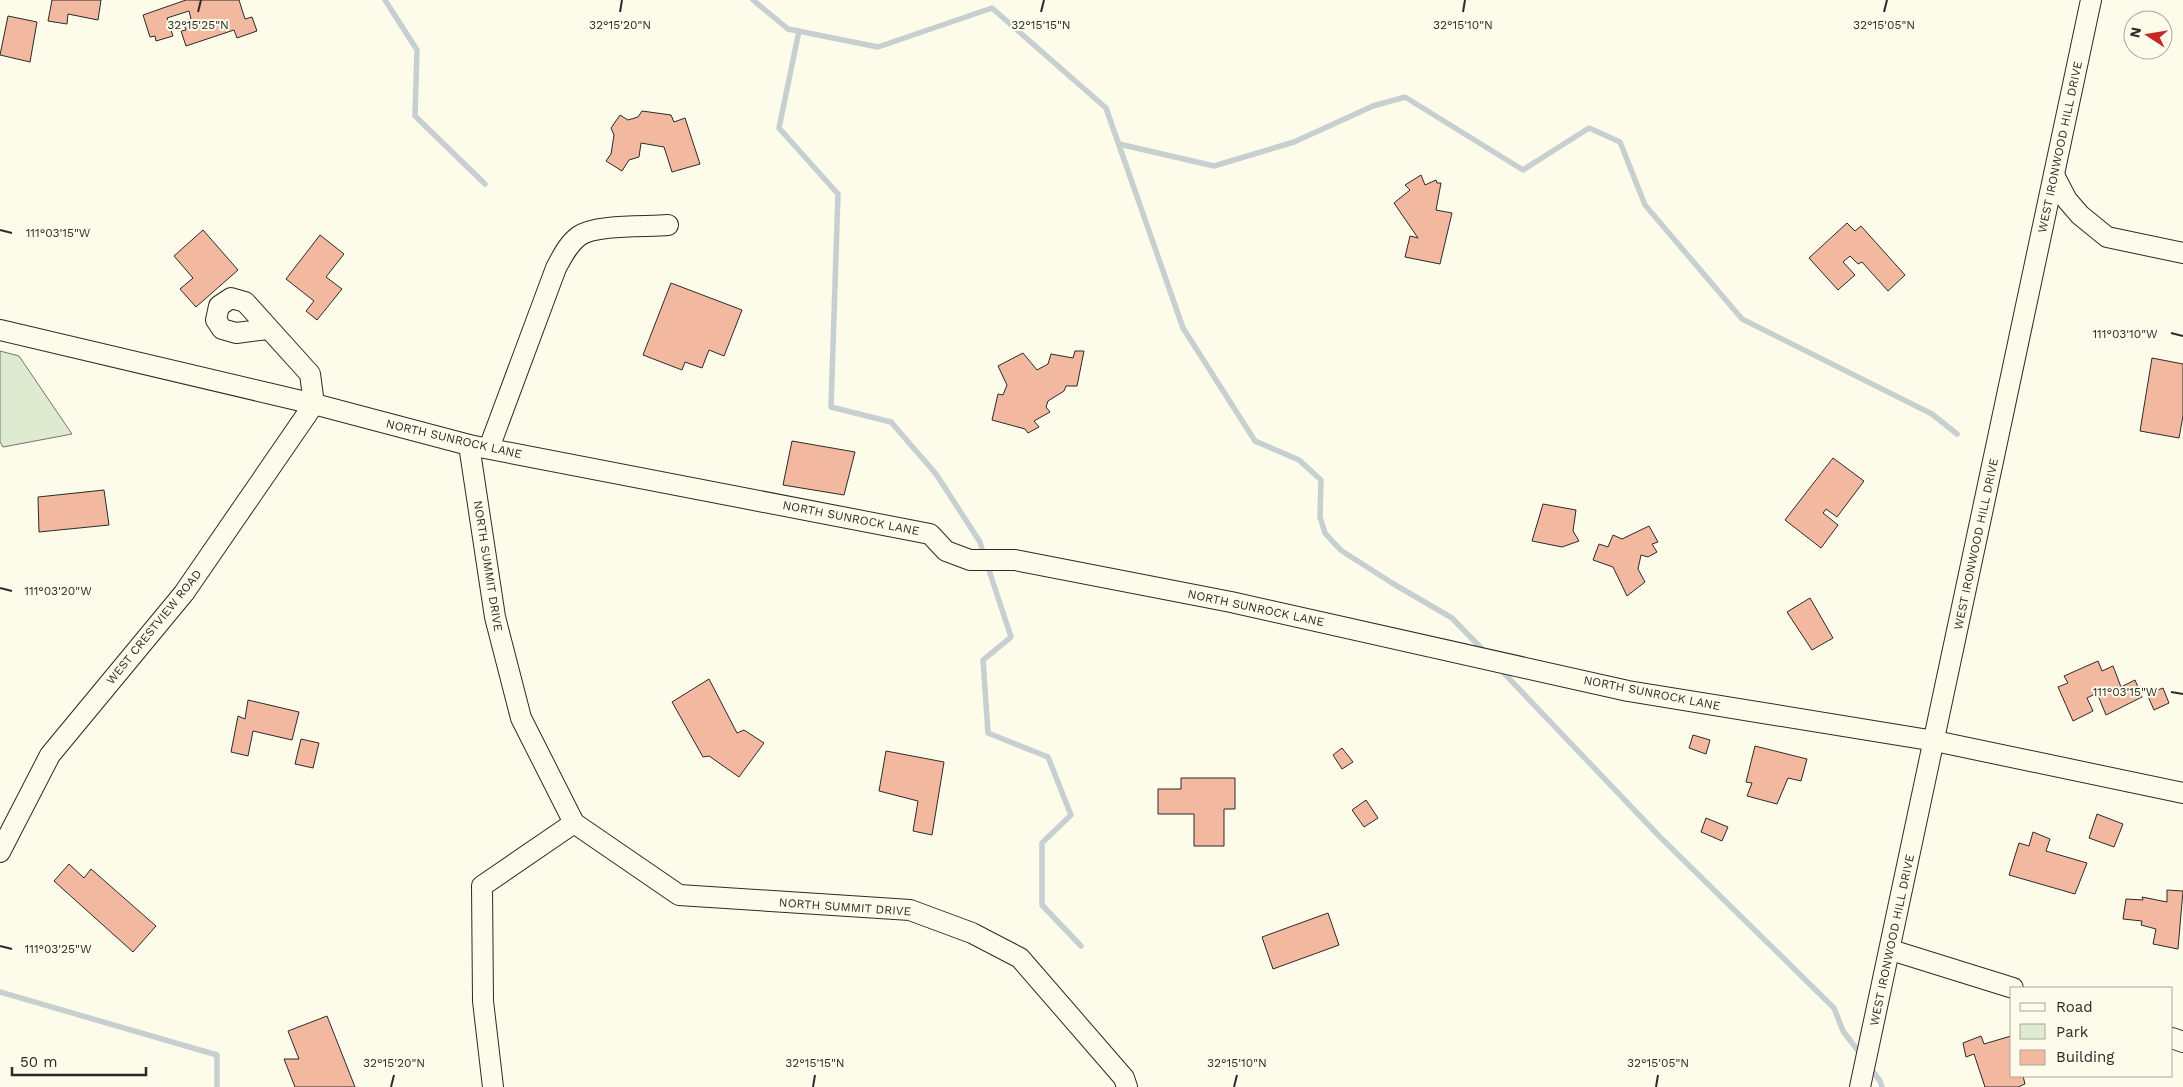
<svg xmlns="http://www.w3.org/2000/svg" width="2183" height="1087" viewBox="0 0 2183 1087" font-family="'Work Sans',sans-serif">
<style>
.green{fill:#deebd1;stroke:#74746e}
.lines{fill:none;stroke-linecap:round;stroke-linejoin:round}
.stream{stroke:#c7d0d0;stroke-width:5.5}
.building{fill:#f2b8a0;stroke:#2b2b2b}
.minor-casing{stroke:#2b2b2b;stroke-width:22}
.minor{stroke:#fdfbea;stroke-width:20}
.ticks{fill:none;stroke:#2b2b2b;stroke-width:2}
.labels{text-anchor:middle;stroke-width:4;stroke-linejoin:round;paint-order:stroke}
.street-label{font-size:12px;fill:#2b2b2b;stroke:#fdfbea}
.ticks-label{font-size:12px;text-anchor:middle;fill:#2b2b2b;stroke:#fdfbea;stroke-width:4;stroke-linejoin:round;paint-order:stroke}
</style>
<rect width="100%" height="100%" fill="#fdfbea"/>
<polygon class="green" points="0,351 19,356 72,434 3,447 0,442"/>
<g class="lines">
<g class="stream">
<polyline points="385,0 417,50 415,116 485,184"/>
<polyline points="753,0 788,29 878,47 992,8 1106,108 1183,328 1255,441 1299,460 1321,480 1320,517 1325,533 1333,542 1342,551 1392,583 1452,618 1485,652"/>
<polyline points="799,31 779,128 838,194 831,407 891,422 936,474 980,542 984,556"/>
<polyline points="1119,144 1214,166 1294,142 1373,106 1405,97 1523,170 1589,128 1620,142 1645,205 1742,319 1932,414 1957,434"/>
<polyline points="987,564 1011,637 983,660 988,733 1048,757 1071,815 1042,843 1042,905 1081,946"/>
<polyline points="1499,668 1660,837 1834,1008 1843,1031 1862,1056"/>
<polyline points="0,992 217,1055 217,1087"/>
<polyline points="1869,1066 1880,1081 1882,1087"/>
</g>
</g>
<g class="building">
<polygon points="52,0 101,0 98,20 68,14 67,24 48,21"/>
<polygon points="186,0 239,0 245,19 252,17 257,31 237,38 234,30 186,46 181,31 186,30 183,22 191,19 189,11 167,18 173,36 156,41 155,36 150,37 143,15"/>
<polygon points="8,16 37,22 30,62 0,55"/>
<polygon points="642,111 671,115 674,122 685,118 700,164 672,172 664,147 641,143 639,157 629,160 622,171 606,161 611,154 614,135 611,128 620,115 628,120 638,117"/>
<polygon points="1421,175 1425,185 1436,180 1437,183 1441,183 1436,210 1452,213 1440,264 1405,257 1410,236 1418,238 1394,203 1410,190 1405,185"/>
<polygon points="1847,223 1855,231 1861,226 1905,275 1888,291 1862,262 1858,264 1850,256 1843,262 1855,275 1838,290 1809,258"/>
<polygon points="203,230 238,270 196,307 180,289 193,278 174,256"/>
<polygon points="320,235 344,254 326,277 342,289 317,320 306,311 314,301 286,279"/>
<polygon points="671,283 742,310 724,356 709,350 702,368 685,362 682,370 643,355"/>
<polygon points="1075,351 1084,351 1077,386 1066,386 1064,391 1048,401 1046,407 1050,412 1034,421 1039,427 1028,433 1025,429 992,420 998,394 1003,395 1007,385 998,366 1023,353 1037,370 1048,364 1051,354 1073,358"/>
<polygon points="2152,358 2183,364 2183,416 2179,438 2140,431"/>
<polygon points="792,441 855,452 844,495 783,485"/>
<polygon points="1833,458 1864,481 1837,517 1826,509 1823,513 1838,525 1821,548 1785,520"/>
<polygon points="104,490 109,525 39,532 38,497"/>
<polygon points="1543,504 1576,510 1573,531 1579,541 1562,547 1532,541"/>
<polygon points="1649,526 1658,542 1652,544 1657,552 1648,557 1641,555 1638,569 1645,582 1627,596 1613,567 1593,560 1599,544 1608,547 1613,535 1622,539"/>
<polygon points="1810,598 1833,638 1812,650 1787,612"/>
<polygon points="2098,661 2102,671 2113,666 2121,687 2135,680 2142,697 2106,715 2097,693 2087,698 2093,711 2073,721 2058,687 2068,683 2064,676"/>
<polygon points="709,679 737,733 744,730 764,743 739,777 709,756 703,757 672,702"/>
<polygon points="2163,688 2169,703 2154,710 2147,694"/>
<polygon points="248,700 299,712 292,740 253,731 248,756 231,752 238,716 245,719"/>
<polygon points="1693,735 1710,740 1706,754 1689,748"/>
<polygon points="301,739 319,743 313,768 295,764"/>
<polygon points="1755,746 1807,759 1801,781 1788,778 1777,804 1747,796 1752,783 1746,782"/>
<polygon points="1342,748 1353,762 1342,769 1333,755"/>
<polygon points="886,751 944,762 932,835 913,831 918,801 879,791"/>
<polygon points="1181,778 1235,778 1235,809 1224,809 1224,846 1194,846 1194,814 1158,814 1158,789 1181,789"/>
<polygon points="1366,800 1378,818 1364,827 1352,810"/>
<polygon points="2097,814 2123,824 2114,847 2089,838"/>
<polygon points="1706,818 1728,827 1722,841 1701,832"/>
<polygon points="2033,832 2050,839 2046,851 2087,863 2075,894 2009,875 2019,843 2029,846"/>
<polygon points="69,864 84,878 91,869 156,926 133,952 54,881"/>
<polygon points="2167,890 2183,891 2178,949 2153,944 2156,929 2141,925 2142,921 2123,919 2126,899 2143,900 2142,897 2167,902"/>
<polygon points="1328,913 1339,945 1273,969 1262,937"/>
<polygon points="327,1016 355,1087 295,1087 284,1059 299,1059 288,1031"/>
<polygon points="1981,1036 1984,1044 2011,1036 2012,1076 2023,1076 2025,1084 2018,1087 1985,1087 1974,1054 1966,1057 1963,1043"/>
</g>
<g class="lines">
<g class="minor-casing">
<g id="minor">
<polyline points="2054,175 2067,200 2080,215 2107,237 2183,253"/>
<polyline points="0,330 314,404 469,445 930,534 946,551 970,560 1015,560 1231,602 1628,691 1935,741 2183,793"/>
<polyline points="469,445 495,617 521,718 574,823 482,886 483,1001 493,1087"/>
<path d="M489,448L556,268C562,257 568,244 579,236C596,224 646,227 668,225"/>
<polyline points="574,823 679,895 910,910 972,933 1020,958 1124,1078 1127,1087"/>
<polyline points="0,852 50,755 184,593 314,404 310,374 245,302 231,298 219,306 216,320 222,329 236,333 268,329"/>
<polyline points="1891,950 2013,988"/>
<polyline points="2172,1038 2183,1042"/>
<polyline points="1860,1087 2091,0"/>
</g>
</g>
<use href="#minor" class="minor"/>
</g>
<path class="ticks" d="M198,12L201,0M620,12L622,0M1041,12L1044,0M1463,12L1465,0M1884,12L1887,0M0,230L12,233M2171,333L2183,336M0,588L12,591M2171,692L2183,694M0,946L12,949M391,1087L394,1075M813,1087L815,1075M1234,1087L1237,1075M1656,1087L1658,1075"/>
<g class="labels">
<g class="street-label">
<text transform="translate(2060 147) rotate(-78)" y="4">WEST IRONWOOD HILL DRIVE</text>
<text transform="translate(454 439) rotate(13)" y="4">NORTH SUNROCK LANE</text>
<text transform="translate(851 518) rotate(11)" y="4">NORTH SUNROCK LANE</text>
<text transform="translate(1976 544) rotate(-78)" y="4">WEST IRONWOOD HILL DRIVE</text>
<text transform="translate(488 566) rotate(81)" y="4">NORTH SUMMIT DRIVE</text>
<text transform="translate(1256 608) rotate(12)" y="4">NORTH SUNROCK LANE</text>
<text transform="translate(154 627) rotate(-51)" y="4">WEST CRESTVIEW ROAD</text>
<text transform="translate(1652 693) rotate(11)" y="4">NORTH SUNROCK LANE</text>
<text transform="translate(845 907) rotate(4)" y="4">NORTH SUMMIT DRIVE</text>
<text transform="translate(1892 940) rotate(-78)" y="4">WEST IRONWOOD HILL DRIVE</text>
</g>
</g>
<g class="ticks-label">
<text x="198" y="29">32°15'25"N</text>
<text x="620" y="29">32°15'20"N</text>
<text x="1041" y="29">32°15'15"N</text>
<text x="1463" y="29">32°15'10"N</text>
<text x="1884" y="29">32°15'05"N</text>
<text x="58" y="237">111°03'15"W</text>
<text x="2125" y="338">111°03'10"W</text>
<text x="58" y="595">111°03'20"W</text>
<text x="2125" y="696">111°03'15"W</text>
<text x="58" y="953">111°03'25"W</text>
<text x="394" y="1067">32°15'20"N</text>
<text x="815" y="1067">32°15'15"N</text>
<text x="1237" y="1067">32°15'10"N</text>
<text x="1658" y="1067">32°15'05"N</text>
</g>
<rect x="2010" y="987" width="162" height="90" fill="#fdfbea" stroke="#a9a89e"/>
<rect x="2020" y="1003" width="25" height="8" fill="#fdfbea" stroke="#a9a89e"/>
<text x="2056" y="1012" font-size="15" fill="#2b2b2b">Road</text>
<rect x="2020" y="1024" width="25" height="15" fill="#deebd1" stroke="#a9a89e"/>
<text x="2056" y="1037" font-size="15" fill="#2b2b2b">Park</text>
<rect x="2020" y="1050" width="25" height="15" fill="#f2b8a0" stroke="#a9a89e"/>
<text x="2056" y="1062" font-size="15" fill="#2b2b2b">Building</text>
<g transform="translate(2148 35) rotate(282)"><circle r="24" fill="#fdfbea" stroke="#a9a89e"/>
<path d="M0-4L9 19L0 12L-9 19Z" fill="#c62828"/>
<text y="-8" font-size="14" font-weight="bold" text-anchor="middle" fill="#2b2b2b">N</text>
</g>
<path d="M12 1067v8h134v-8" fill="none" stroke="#2b2b2b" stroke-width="2.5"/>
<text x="20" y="1067" font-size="15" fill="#2b2b2b" stroke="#fdfbea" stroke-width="4" paint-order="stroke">50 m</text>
</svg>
